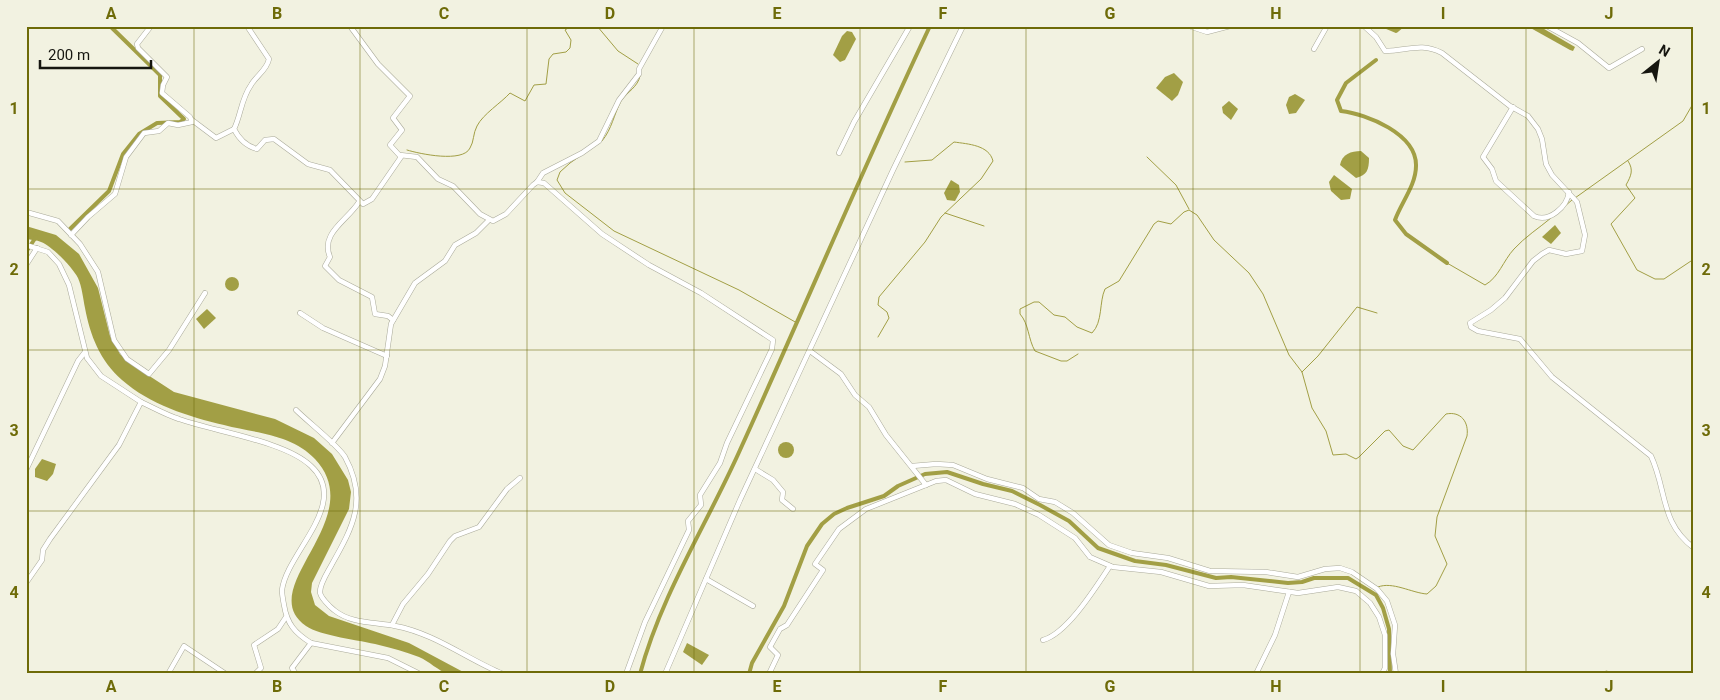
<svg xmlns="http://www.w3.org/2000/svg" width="1720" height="700" viewBox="0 0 1720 700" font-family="Roboto,sans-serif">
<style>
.water{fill:#a29f45}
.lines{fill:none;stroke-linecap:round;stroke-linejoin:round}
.stream{stroke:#a29f45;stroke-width:1}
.canal{stroke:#a29f45;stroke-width:4}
.minor-casing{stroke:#aaaa9a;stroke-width:5.5}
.minor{stroke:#fff;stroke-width:4.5}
.grid{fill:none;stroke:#6e6b08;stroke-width:1;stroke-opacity:0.55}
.neatline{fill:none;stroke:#6e6b08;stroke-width:2}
.grid-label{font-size:16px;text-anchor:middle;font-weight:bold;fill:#6e6b08}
</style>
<rect width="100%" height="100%" fill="#f2f2e1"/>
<g class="water">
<polygon points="1527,26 1539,26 1575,47 1573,51 1570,50"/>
<polygon points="847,31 852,32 856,39 845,60 840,62 833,55 842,36"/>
<polygon points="1174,73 1183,82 1178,95 1172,101 1156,88 1165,77"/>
<polygon points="1295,94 1305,100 1296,113 1289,114 1286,105 1289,97"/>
<polygon points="1229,101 1238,109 1231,120 1223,113 1222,107"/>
<path d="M1361,151L1369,158C1369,170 1367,175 1356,178L1340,165C1342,154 1351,151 1361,151Z"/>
<polygon points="1334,175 1352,189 1350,199 1341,200 1331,191 1329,182"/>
<polygon points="951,180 959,185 960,192 955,201 947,200 944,193"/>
<polygon points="1555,225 1561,233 1551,244 1542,237"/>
<path d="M26,226L56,235L79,254L98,288L110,336L120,354L131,364L174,392L275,419L314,438L332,454L348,480L351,492L349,509L312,583L311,592L315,605L329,616L409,643L467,674C462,674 454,675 449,674C438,671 429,661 419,657C406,652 392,648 379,645C360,640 320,636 306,626C252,588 371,519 315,459C292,434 254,433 224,425C189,417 149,404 122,380C100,361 90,335 85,308C83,298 82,287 78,278C73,268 52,246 41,242C37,240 31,240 26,239Z"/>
<circle cx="232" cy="284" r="7"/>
<polygon points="207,309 216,318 204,329 196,319"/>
<circle cx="786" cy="450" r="8"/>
<polygon points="42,459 56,464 53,474 47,481 35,477 35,469"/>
<polygon points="687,643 709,655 702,665 683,652"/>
</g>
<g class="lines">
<g class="stream">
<polyline points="597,26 618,51 638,64"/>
<path d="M602,141C612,129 614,114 621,101C627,92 638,87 640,76"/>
<polyline points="599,143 570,163 560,172 557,180 565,193 614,231 739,290 797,323"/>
<path d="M407,150C420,154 463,163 470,148C474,142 473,133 477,126C483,114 501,103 510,93L525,101L534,85L546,84L549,59L553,54L566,52L570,48L571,40L565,30L571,26"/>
<polyline points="1147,157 1176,185 1189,209"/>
<path d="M1628,161C1634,170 1631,176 1626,185L1635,198L1611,224L1637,270L1655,279H1664L1694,259"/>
<polyline points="1575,198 1683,121 1694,102"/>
<polyline points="1565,206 1572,200"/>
<polyline points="945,213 984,226"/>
<path d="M1447,263L1485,285C1499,277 1503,261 1514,249C1525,237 1539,228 1551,218"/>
<path d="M878,337L889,318L887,312L878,305L879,297L925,242L941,217L981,179L993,161C989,145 968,144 954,142L932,160L905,162"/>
<path d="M1078,354L1067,361H1061L1035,351C1028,339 1029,324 1020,314V309L1034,302H1039L1054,315L1065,317L1077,327L1092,333C1103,322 1099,302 1105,289L1119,281L1154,224L1158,221L1171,224L1184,212L1189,210L1197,215L1214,240L1249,273L1263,294L1289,355L1302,372L1312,408L1326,431L1333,455L1346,454L1356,459L1359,457L1385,431L1389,430L1403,446L1413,450L1446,414C1461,411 1469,422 1467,436L1437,517L1435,536L1447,564L1436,586L1427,594C1412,593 1392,581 1378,587"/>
<polyline points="1302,372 1318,356 1357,307 1377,313"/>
<polyline points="1595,674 1607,671 1611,674"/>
</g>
<g class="canal">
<polyline points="1384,26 1396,31 1402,26"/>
<path d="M1376,60L1346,83L1337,100L1341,111C1367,114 1417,134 1416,166C1416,185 1401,203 1395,220L1406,234L1447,263"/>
<polyline points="70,229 109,191 123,154 139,134 157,123 180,122 184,119 160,96 160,75 156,71 110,26"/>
<polyline points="26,252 36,237"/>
<path d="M640,674C661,595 707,524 740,450C804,309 864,166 930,26"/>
<polyline points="749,674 752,663 784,606 807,546 822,524 834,514 847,508 884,496 898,486 925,474 947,472 983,484 1012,491 1040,505 1069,521 1098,548 1135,561 1166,565 1216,578 1231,577 1288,583 1302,582 1314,578 1348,578 1376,595 1383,608 1389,629 1390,674"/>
</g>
<g class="minor-casing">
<g id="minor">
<path d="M247,26L269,59C267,70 256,76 251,85C241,99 241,115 234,129C239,139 246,146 257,149L265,140L274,139L308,164L330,170L363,204L372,199L401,157L390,145L402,130L393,118L410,96L378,64L350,26"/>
<polyline points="1189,26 1207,32 1230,26"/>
<path d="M1364,26L1376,37L1385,51C1408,51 1420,42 1442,53L1510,106L1528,116L1538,129L1542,139L1546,164L1552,175L1577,202L1585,235L1582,251L1566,254L1549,250L1542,254L1533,261L1505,298L1491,310L1470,323L1471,327L1478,331L1520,339L1552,377L1651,456C1667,490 1660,523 1694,548"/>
<polyline points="1547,26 1578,43 1609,68 1642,49"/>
<polyline points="1314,49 1327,26"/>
<path d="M1513,107L1483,157L1492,169L1496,181L1534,216C1549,223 1567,207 1569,192"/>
<polyline points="192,120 216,138 234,129"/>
<polyline points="839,153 854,122 910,26"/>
<polyline points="400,155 417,157 438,179 453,186 480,214 493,221 506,214 533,185 537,182 544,183 602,234 649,265 701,293 773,340 772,349 727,443 720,463 700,495 701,505 688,521 689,530 645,622 626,674"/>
<polyline points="537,182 543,173 582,153 599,141 619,100 639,74 639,69 663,26"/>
<path d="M359,202C347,221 320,233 330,257L325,266L339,280L372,297L375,314L388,316L393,320"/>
<polyline points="26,212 58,221 80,244 98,272 114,340 127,359 149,374 169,350 205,293"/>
<polyline points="71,235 88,217 115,194 126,157 144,133 159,131 168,123 178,125 192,122 190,117 162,93 163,85 167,77 138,48 137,44 151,26"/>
<polyline points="26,245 48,252 59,264 69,285 87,358 101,376 141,402 119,445 50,539 43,550 42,560 26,583"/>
<polyline points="26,265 37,248"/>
<polyline points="300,313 323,328 387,356"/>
<polyline points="810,351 841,374 855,395 869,407 886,435 926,485"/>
<path d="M141,402C154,408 166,415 179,419C216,432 285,441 311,466C351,503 287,552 282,590C282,594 283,600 284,605C287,624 295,633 311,643"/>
<path d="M296,410C308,422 338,445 345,457C368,499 353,527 332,564C328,572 320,583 320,592C320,597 330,607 334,610C351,624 375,622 395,626C434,633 467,659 503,674"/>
<polyline points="332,443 380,379 385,366 391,324 415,283 445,261 455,245 476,233 489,220"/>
<polyline points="912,466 936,464 953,465 987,479 1023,488 1039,499 1055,502 1073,513 1109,545 1132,553 1168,558 1210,571 1266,572 1298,577 1325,569 1340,568 1352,572 1377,589 1387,601 1395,625 1393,654 1396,674"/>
<polyline points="755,469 773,480 783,492 782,500 793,509"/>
<polyline points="26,470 78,361 85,352"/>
<polyline points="706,579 753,606"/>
<polyline points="392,625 403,604 428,574 450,541 455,536 479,527 507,489 520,478"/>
<path d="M1043,640C1067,634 1096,587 1110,566"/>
<polyline points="168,674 184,646 226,674"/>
<polyline points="255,674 261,668 254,645 278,629 286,617"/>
<polyline points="296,674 292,668 311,643 388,658 420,674"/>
<polyline points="665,674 740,500 893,170 963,26"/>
<polyline points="769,674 778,655 770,647 780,629 787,625 823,570 815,564 839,529 866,509 936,481 946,480 975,494 1015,504 1039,515 1075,538 1090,557 1113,567 1161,572 1209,586 1243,585 1298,593 1338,587 1356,591 1370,603 1379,617 1385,635 1385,668 1382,674"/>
<polyline points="1256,674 1275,635 1289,592"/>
</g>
</g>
<use href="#minor" class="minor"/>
</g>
<path class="grid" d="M194,26V674M360,26V674M527,26V674M694,26V674M860,26V674M1026,26V674M1193,26V674M1360,26V674M1526,26V674M26,189H1694M26,350H1694M26,511H1694"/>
<rect width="1720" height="700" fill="none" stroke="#f2f2e1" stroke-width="55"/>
<g transform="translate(1658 62) rotate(30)" stroke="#f2f2e1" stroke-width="4" paint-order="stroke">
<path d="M0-4L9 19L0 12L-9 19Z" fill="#161610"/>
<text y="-8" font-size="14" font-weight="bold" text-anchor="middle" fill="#161610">N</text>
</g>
<path d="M40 60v8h111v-8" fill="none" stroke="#161610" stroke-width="2.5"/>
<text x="48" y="60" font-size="15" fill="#161610" stroke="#f2f2e1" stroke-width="4" paint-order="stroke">200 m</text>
<rect x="28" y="28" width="1664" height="644" class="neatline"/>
<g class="grid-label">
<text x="111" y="19">A</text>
<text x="277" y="19">B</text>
<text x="444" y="19">C</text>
<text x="610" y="19">D</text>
<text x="777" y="19">E</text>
<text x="943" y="19">F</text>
<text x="1110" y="19">G</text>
<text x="1276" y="19">H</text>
<text x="1443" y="19">I</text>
<text x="1609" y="19">J</text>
<text x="14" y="114">1</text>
<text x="1706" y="114">1</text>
<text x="14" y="275">2</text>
<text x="1706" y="275">2</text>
<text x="14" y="436">3</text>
<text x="1706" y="436">3</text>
<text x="14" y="598">4</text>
<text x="1706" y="598">4</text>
<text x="111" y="692">A</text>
<text x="277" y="692">B</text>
<text x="444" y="692">C</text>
<text x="610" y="692">D</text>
<text x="777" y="692">E</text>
<text x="943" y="692">F</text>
<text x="1110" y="692">G</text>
<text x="1276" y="692">H</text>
<text x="1443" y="692">I</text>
<text x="1609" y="692">J</text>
</g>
</svg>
